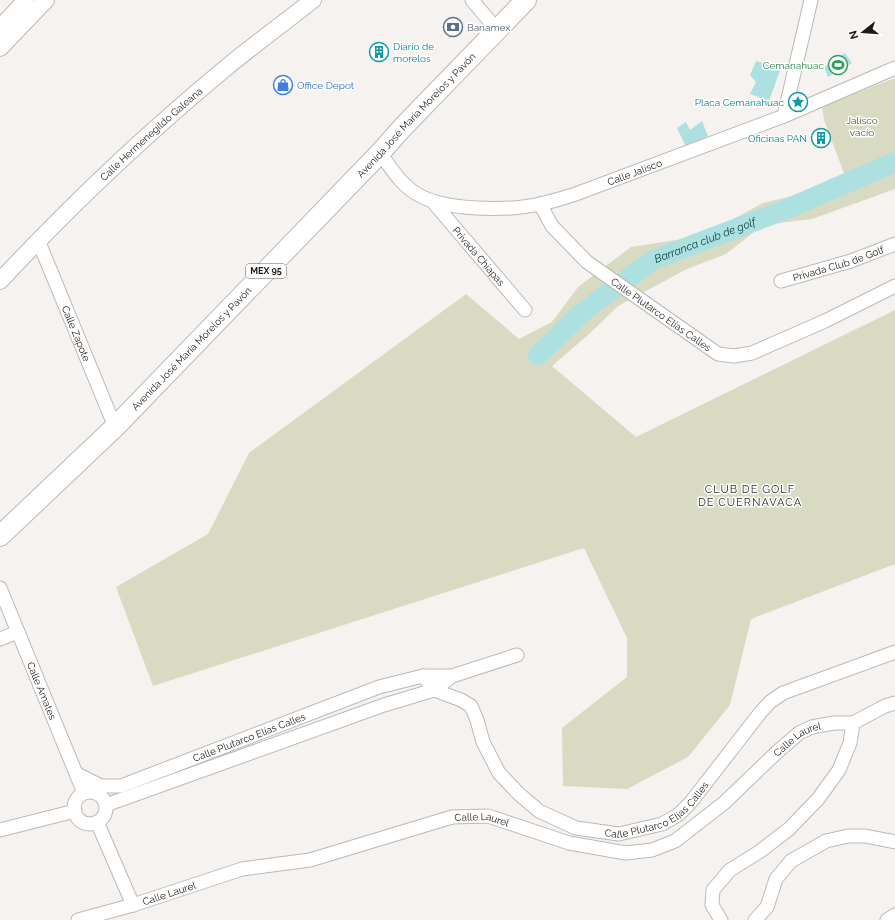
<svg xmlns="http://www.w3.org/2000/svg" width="895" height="920" viewBox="0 0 895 920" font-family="Raleway,sans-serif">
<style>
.green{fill:#d8dbc2}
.water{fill:#ade1e1}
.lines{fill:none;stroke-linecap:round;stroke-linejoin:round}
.river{stroke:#ade1e1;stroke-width:20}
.minor-casing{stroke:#bbb9b6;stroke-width:15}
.tertiary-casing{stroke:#bbb9b6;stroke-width:18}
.primary-casing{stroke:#bbb9b6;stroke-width:22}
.minor{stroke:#fff;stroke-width:13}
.tertiary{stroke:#fff;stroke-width:16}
.primary{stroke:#fff;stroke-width:20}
.labels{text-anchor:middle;stroke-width:3;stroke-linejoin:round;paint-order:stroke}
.shield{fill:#fff;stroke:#5f5f5e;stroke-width:1}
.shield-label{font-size:9px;font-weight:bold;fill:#1b1b19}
.service-label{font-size:10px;fill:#4e5e75;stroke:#fff;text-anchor:start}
.culture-label{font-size:10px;fill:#0d838f;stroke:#fff;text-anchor:end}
.leisure-label{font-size:10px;fill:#27864d;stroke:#fff;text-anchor:end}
.shop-label{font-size:10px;fill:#366cbe;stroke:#fff;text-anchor:start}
.street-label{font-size:10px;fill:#1b1b19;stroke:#fff}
.park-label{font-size:10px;fill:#55591a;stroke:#fff}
.water-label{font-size:11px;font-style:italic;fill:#083b3b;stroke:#fff}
.neighbourhood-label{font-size:11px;letter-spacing:1px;fill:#2e2c2a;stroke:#fff}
</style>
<rect width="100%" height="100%" fill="#f5f2ef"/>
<polygon class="green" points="895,78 895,189 812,219 763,225 726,254 687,269 618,306 588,335 552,366 636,437 895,310 895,564 751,619 730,705 688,757 627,789 563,786 562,728 627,677 627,638 584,548 153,686 116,587 208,534 249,453 466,294 519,339 552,322 578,287 631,247 702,236 763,203 843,184 845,176 824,120 822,106"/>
<g class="water">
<polygon points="845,53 852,63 828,77 824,67"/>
<polygon points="756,61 781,68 769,101 750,94 756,82 750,75"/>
<polygon points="702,121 708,136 686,147 677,128 686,122 690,130"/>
</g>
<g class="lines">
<path class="river" id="s1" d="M538,355L583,312L653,260L787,209L895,162"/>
<g class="minor-casing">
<g id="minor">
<polyline points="472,0 497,30"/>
<polyline points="784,116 811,0"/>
<path id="s2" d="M380,153C391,168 401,185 417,194C444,211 509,211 540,204C551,202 562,198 573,195L784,116L895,68"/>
<path id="s3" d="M433,202L525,310"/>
<path id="s4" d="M540,204L552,226L587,262L718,354L734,356L752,353L825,321L895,286"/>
<path id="s5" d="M38,240L115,427"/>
<path id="s6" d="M781,281L851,261L895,244"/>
<path id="s7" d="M0,588L84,793"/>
<polyline points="0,639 18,632"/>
<path id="s8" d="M423,676L434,690L461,700L471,706L477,720L483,742L499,773L519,794L539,811L576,828L619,834L662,824L678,815L691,802L760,713L770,702L783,693L895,652"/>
<polyline points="853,723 885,706 895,703"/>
<path id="s9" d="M77,774L101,786H121L379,687L423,676H452"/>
<circle cx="90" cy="808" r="16"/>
<polyline points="106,805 384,705 434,690 452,676 517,655"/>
<polyline points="97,822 133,905"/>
<polyline points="0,830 75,811"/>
<path id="s10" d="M78,920L133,905L242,869L310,860L452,817L488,816L569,843L626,853L652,850L675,841L724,803L776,753L799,733L812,727L834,723H853L850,743L839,770L818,799L789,829L759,852L730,870L713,890L712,905L721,920"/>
<polyline points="755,920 767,907 776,879 791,861 826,841 848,836 865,836 895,842"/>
<polyline points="887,920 895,915"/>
</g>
</g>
<g class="tertiary-casing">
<g id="tertiary">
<polyline points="0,28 26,0"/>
<polyline points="0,48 46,0"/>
<path id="s11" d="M0,281C71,205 147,133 227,67C255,44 285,22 313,0"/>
</g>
</g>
<g class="primary-casing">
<g id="primary">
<path id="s12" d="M0,536L115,427L380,153L402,128L526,0"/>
</g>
</g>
<use href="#minor" class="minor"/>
<use href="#tertiary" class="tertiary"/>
<use href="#primary" class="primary"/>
</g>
<defs>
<g id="bank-ring" transform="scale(1)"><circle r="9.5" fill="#fff" stroke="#5c6f8a" stroke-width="1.5"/><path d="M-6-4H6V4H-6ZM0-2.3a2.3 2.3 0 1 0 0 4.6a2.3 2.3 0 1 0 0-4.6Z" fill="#5c6f8a"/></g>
<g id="building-ring" transform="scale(1)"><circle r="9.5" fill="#fff" stroke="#0f9aa8" stroke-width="1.5"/><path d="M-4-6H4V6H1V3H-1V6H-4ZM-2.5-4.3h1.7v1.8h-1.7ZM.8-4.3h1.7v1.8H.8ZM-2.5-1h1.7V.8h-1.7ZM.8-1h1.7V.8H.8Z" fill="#0f9aa8"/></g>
<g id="stadium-ring" transform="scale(1)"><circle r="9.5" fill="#fff" stroke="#2e9e5b" stroke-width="1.5"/><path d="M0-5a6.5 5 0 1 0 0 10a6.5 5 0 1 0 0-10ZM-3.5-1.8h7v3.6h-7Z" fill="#2e9e5b"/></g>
<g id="shop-ring" transform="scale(1)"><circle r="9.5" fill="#fff" stroke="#3f7fe0" stroke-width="1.5"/><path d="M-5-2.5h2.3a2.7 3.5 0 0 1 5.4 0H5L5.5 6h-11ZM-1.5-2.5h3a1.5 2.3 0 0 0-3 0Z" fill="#3f7fe0"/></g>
<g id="sight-ring" transform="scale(1)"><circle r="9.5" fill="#fff" stroke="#0f9aa8" stroke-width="1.5"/><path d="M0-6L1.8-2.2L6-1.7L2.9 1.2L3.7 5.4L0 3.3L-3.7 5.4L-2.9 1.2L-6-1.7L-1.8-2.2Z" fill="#0f9aa8"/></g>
</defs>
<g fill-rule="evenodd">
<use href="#bank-ring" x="453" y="27"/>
<use href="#building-ring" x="379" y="52"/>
<use href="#stadium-ring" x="838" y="65"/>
<use href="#shop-ring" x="283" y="85"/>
<use href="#sight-ring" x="798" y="102"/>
<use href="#building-ring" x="821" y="138"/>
</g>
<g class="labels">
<rect class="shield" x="246" y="264" width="40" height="14" rx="3"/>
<g class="shield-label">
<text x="266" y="274">MEX 95</text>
</g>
<g class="service-label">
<text x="467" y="31">Banamex</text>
</g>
<g class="culture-label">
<text x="393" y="50" text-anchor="start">Diario de<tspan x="393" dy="12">morelos</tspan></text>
<text x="784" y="106">Placa Cemanahuac</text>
<text x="807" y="142">Oficinas PAN</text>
</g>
<g class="leisure-label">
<text x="824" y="69">Cemanahuac</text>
</g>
<g class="shop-label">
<text x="297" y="89">Office Depot</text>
</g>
<g class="street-label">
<text dy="4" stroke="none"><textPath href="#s12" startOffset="592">Avenida José María Morelos y Pavón</textPath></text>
<text dy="4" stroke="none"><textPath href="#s11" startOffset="211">Calle Hermenegildo Galeana</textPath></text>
<text dy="4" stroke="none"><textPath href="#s2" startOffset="281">Calle Jalisco</textPath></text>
<text dy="4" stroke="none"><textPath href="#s3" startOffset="71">Privada Chiapas</textPath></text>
<text dy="4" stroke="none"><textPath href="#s6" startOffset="60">Privada Club de Golf</textPath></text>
<text dy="4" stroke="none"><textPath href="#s4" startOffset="166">Calle Plutarco Elías Calles</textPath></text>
<text dy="4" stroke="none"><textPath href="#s5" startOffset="101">Calle Zapote</textPath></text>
<text dy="4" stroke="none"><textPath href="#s12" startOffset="268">Avenida José María Morelos y Pavón</textPath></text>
<text dy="4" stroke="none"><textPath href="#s7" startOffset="111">Calle Amates</textPath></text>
<text dy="4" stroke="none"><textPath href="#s9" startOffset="184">Calle Plutarco Elías Calles</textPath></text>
<text dy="4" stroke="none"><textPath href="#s10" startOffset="779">Calle Laurel</textPath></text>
<text dy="4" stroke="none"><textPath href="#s8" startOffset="316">Calle Plutarco Elías Calles</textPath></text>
<text dy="4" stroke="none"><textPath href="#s10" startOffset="419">Calle Laurel</textPath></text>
<text dy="4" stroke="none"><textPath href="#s10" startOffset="95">Calle Laurel</textPath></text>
</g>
<g class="park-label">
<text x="862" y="124">Jalisco<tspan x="862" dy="12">vacío</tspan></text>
</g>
<g class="water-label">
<text dy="4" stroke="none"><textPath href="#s1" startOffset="205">Barranca club de golf</textPath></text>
</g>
<g class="neighbourhood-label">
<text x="750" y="493">CLUB DE GOLF<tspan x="750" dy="13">DE CUERNAVACA</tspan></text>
</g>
</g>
<g transform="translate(863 32) rotate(253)" stroke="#ffffff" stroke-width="3" paint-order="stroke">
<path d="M0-3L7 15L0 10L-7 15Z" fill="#1b1b19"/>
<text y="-6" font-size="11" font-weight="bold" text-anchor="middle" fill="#1b1b19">N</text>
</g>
</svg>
